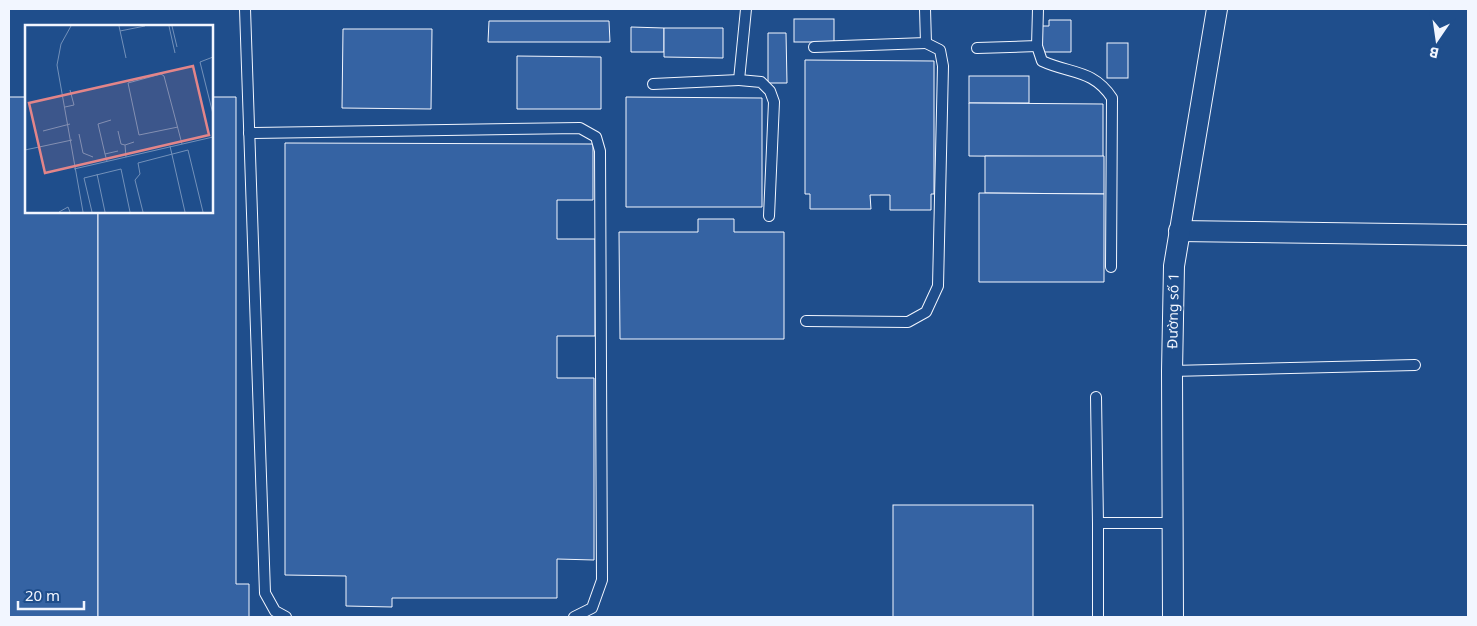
<svg xmlns="http://www.w3.org/2000/svg" width="1477" height="626" viewBox="0 0 1477 626" font-family="'Noto Sans',sans-serif">
<style>
.building{fill:#3563a3;stroke:#f2f6ff}
.lines{fill:none;stroke-linecap:round;stroke-linejoin:round}
.lane-casing{stroke:#f2f6ff;stroke-width:12}
.street-casing{stroke:#f2f6ff;stroke-width:22}
.lane{stroke:#1f4e8c;stroke-width:10}
.street{stroke:#1f4e8c;stroke-width:20}
.labels{text-anchor:middle;stroke-width:4;stroke-linejoin:round;paint-order:stroke}
.street-label{font-size:14px;fill:#f2f6ff;stroke:#1f4e8c}
.inset-road{fill:none;stroke:#7391ba;stroke-width:1}
.view{fill:#e38589;fill-opacity:0.15;stroke:#e38589;stroke-width:2.5}
.inset-edge{fill:none;stroke:#f2f6ff;stroke-width:2.5}
</style>
<rect width="100%" height="100%" fill="#1f4e8c"/>
<g class="building">
<rect x="794" y="19" width="40" height="23"/>
<polygon points="1049,20 1071,20 1071,52 1042,52 1041,26 1049,26"/>
<polygon points="489,21 609,21 610,42 488,42"/>
<polygon points="631,27 664,28 664,52 631,52"/>
<polygon points="664,28 723,28 723,58 664,57"/>
<polygon points="343,29 432,29 431,109 342,108"/>
<polygon points="768,33 786,33 787,83 768,83"/>
<rect x="1107" y="43" width="21" height="35"/>
<polygon points="517,56 601,57 601,109 517,109"/>
<polygon points="805,60 934,61 934,194 931,194 931,210 890,210 890,195 870,195 871,209 810,209 810,194 805,194"/>
<rect x="969" y="76" width="60" height="27"/>
<polygon points="9,97 26,97 26,211 98,211 98,617 9,617"/>
<polygon points="211,97 236,97 236,584 249,584 249,617 98,617 98,211 211,211"/>
<polygon points="626,97 762,98 762,207 626,207"/>
<polygon points="969,103 1103,104 1103,157 969,156"/>
<polygon points="285,143 593,144 593,200 557,200 557,239 595,239 595,336 557,336 557,378 594,378 594,560 557,559 557,598 392,598 392,607 346,606 346,576 285,575"/>
<polygon points="985,156 1104,156 1104,194 985,193"/>
<polygon points="979,193 1104,194 1104,282 979,282"/>
<polygon points="698,219 734,219 734,232 784,232 784,339 620,339 619,232 698,232"/>
<rect x="893" y="505" width="140" height="112"/>
</g>
<g class="lines">
<g class="lane-casing">
<g id="lane">
<polyline points="245,9 265,593 275,611 286,617"/>
<path d="M1037,46L1042,61C1070,74 1093,69 1112,98L1111,267"/>
<polyline points="814,47 926,43 925,9"/>
<polyline points="977,48 1037,46 1038,9"/>
<polyline points="739,80 761,82 770,91 774,102 769,216"/>
<polyline points="653,84 739,80 746,9"/>
<polyline points="249,133 580,128 596,137 600,151 602,580 592,608 574,617"/>
<polyline points="806,321 908,322 926,312 938,286 943,66 940,50 926,43"/>
<polyline points="1172,371 1415,365"/>
<polyline points="1096,397 1098,523"/>
<polyline points="1098,617 1098,523 1174,523"/>
</g>
</g>
<g class="street-casing">
<g id="street">
<polyline points="1179,231 1468,235"/>
<polyline points="1173,617 1172,371 1174,266 1217,9"/>
</g>
</g>
<use href="#lane" class="lane"/>
<use href="#street" class="street"/>
</g>
<g class="labels">
<g class="street-label">
<text transform="translate(1173 311) rotate(-89)" y="5">Đường số 1</text>
</g>
</g>
<g transform="translate(25 25)">
<rect width="188" height="188" fill="#1f4e8c"/>
<path class="inset-road" d="M46,1L36,19L32,40L58,187M94,1L101,33M144,1L150,28M147,1L152,22M95,6L120,1M188,32L175,37L188,89M40,82L49,80L45,65M153,102L114,110L103,58L136,49L139,51L157,119M18,106L45,99M93,106L96,119L100,120M54,109L58,128L68,132M145,121L160,187M0,125L47,115M80,129L73,99L86,95M101,132L100,120L109,117M82,136L80,129L93,126M49,144L188,112M72,149L80,187M34,187L43,182L45,187M67,187L59,153L96,144L105,187M118,187L110,155L115,149L113,138L163,125L178,187"/>
<path class="view" d="M168,41L184,110L20,148L4,78Z"/>
<rect width="188" height="188" class="inset-edge"/>
</g>
<rect width="1477" height="626" fill="none" stroke="#f2f6ff" stroke-width="20"/>
<g transform="translate(1437 40) rotate(193)" stroke="#1f4e8c" stroke-width="4" paint-order="stroke">
<path d="M0-4L9 19L0 12L-9 19Z" fill="#f2f6ff"/>
<text y="-8" font-size="14" font-weight="bold" text-anchor="middle" fill="#f2f6ff">B</text>
</g>
<path d="M18 601v8h66v-8" fill="none" stroke="#f2f6ff" stroke-width="2.5"/>
<text x="25" y="601" font-size="15" fill="#f2f6ff" stroke="#1f4e8c" stroke-width="4" paint-order="stroke">20 m</text>
</svg>
